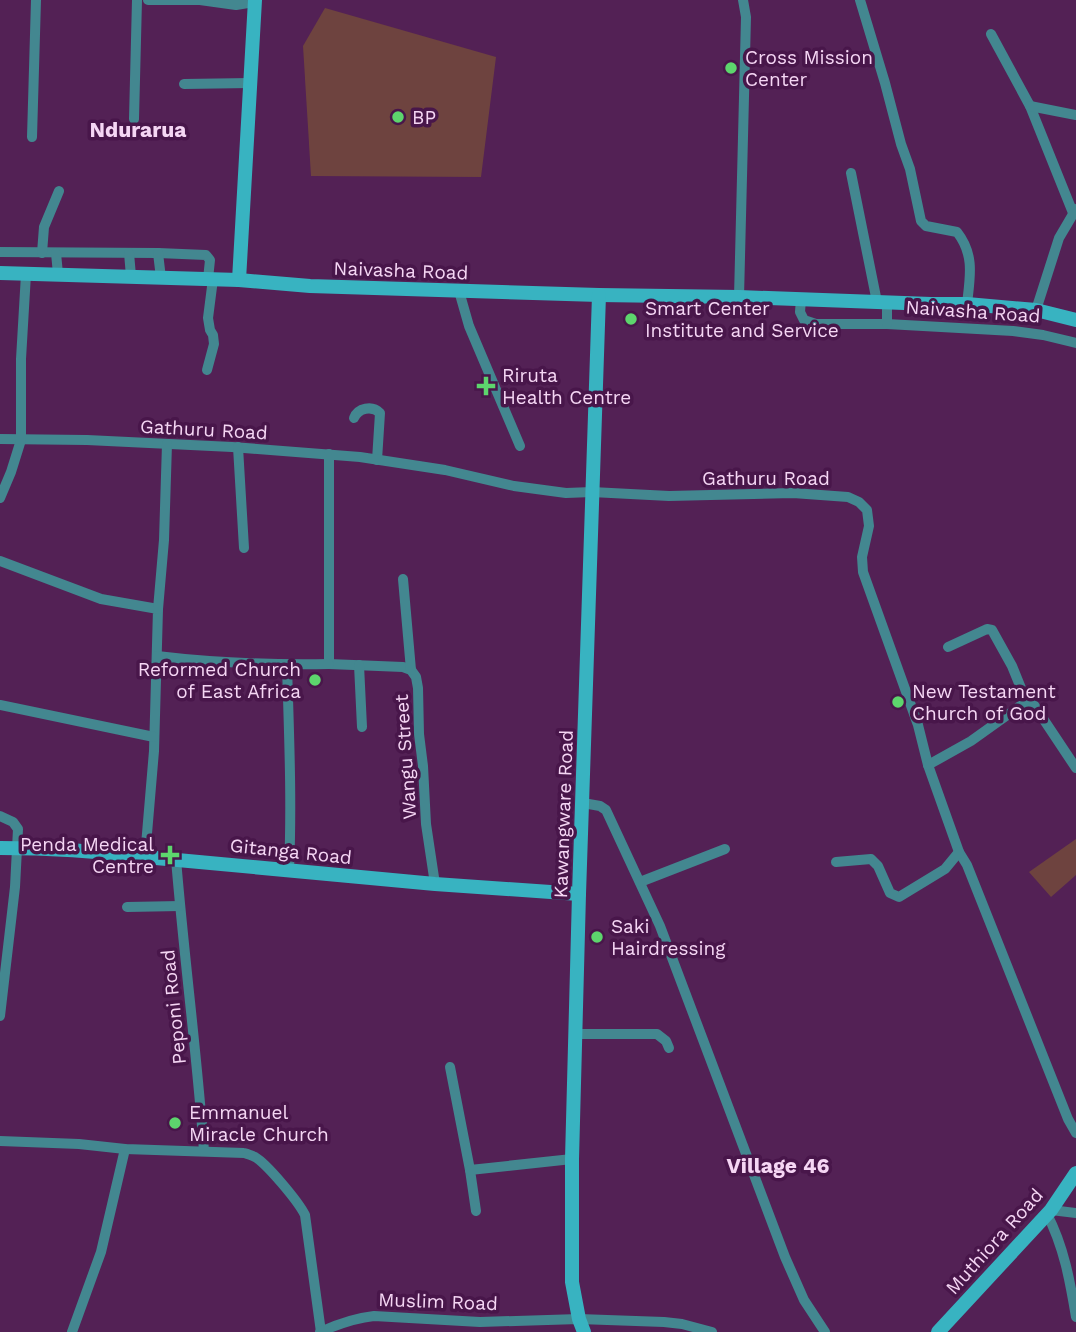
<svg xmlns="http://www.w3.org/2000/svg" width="1076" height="1332" viewBox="0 0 1076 1332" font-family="'Work Sans',sans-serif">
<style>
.green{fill:#6e433f}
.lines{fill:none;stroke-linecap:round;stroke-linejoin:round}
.street{stroke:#438790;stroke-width:10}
.secondary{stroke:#38b3c1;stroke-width:14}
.poi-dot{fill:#5dd56d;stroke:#48164a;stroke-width:2.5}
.labels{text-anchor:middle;stroke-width:7;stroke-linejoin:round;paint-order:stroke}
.poi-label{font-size:19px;fill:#f5d6f4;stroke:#48164a;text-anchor:start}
.street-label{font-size:19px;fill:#f5d6f4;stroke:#48164a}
.neighbourhood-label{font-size:21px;font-weight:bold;fill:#f5d6f4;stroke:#48164a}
</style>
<rect width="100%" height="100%" fill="#532155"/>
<g class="green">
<polygon points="325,8 496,57 481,177 311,176 303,46"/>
<polygon points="1076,839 1076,875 1051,897 1029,872"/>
</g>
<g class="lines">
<g class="street">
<polyline points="148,0 200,0 236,5 254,2"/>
<path d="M860,0L885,83L901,144L910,169L921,221L926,226L957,232C975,255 970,277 967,304"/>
<polyline points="991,34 1030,106 1073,213"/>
<polyline points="184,84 250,83"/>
<polyline points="1030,106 1076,115"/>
<polyline points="134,119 137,0"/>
<polyline points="32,137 36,0"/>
<polyline points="851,173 877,302"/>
<polyline points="0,252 158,253 206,255 210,260 208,279"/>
<polyline points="42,253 44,227 59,191"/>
<polyline points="56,253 58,274"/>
<polyline points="129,253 131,276"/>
<polyline points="158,253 161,278"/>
<polyline points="459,291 469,326 520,446"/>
<polyline points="739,297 746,17 743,0"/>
<polyline points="801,299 800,312 804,320 816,324 887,324 1013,331 1043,335 1076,343"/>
<polyline points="887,303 887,324"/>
<polyline points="1036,310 1059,238 1076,209"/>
<polyline points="207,370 214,344 213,335 210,330 208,318 213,279"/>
<path d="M354,418C358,408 372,405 380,413L377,460"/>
<polyline points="0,439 87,440 232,447 360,457 445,470 514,486 566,493 592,492 669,496 793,493 848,497 859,502 867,510 869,526 862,557 863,572 918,725 928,765 959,852 967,865 1068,1119 1076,1133"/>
<polyline points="238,447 244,548"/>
<polyline points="329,454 329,664 403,667 411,670 416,677 418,688 419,734 423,766 426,824 435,884"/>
<polyline points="0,498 11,472 21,440 21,359 26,274"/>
<polyline points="0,561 101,599 158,609 154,751 145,857"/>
<polyline points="403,579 411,670"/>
<polyline points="158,609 164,540 167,444"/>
<polyline points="948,647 987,629 992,630 1012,666 1027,703"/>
<path d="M157,656C215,663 270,665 329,664"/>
<polyline points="359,665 362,727"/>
<path d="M287,666C289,733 292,802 289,870"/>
<polyline points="0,705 154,737"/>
<polyline points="928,765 971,741 1020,706 1027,703 1034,705 1076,768"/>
<polyline points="583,803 600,806 606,810 660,926 785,1257 804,1300 825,1332"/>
<polyline points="0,816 13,822 18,829 15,887 0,1016"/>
<path d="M176,859C184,957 197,1054 204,1151"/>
<polyline points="836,862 871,859 878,866 890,893 899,897 945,869 959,852"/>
<polyline points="640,882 725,849"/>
<polyline points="127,907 180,906"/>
<polyline points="576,1034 657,1034 666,1041 669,1048"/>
<polyline points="450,1067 470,1170"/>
<path d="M0,1141L79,1144L125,1149L244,1153C245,1153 253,1156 255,1157C267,1164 298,1201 305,1215L321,1332"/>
<polyline points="1051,1210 1076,1213"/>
<polyline points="476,1211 470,1170 572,1159"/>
<path d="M1047,1214C1064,1247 1070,1281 1076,1317"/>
<polyline points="72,1332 101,1252 125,1149"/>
<path d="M320,1332C338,1324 355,1318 374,1316L480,1322L579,1319L664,1322L682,1324L712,1332"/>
</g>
<g class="secondary">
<polyline points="0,273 239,280 310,286 599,295 739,297 931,304 967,304 1036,310 1076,320"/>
<polyline points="239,280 255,0"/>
<path d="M0,848C49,848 97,851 145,857L435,884L579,894"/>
<polyline points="584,1332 579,1319 572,1282 572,1159 579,894 599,295"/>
<polyline points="938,1332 1051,1210 1076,1173"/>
</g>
</g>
<g class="poi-dot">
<circle cx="731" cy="68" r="7"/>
<circle cx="398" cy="117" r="7"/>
<circle cx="631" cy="319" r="7"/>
<path d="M482.5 375.5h7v7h7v7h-7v7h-7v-7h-7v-7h7z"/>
<circle cx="315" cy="680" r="7"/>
<circle cx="898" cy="702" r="7"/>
<path d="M166.5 844.5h7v7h7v7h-7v7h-7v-7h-7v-7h7z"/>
<circle cx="597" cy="937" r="7"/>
<circle cx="175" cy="1123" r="7"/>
</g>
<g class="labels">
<g class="poi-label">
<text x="745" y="64">Cross Mission<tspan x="745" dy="22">Center</tspan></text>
<text x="412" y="124">BP</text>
<text x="645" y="315">Smart Center<tspan x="645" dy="22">Institute and Service</tspan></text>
<text x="502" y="382">Riruta<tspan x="502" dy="22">Health Centre</tspan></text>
<text x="301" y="676" text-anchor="end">Reformed Church<tspan x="301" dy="22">of East Africa</tspan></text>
<text x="912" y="698">New Testament<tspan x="912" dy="22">Church of God</tspan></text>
<text x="154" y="851" text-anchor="end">Penda Medical<tspan x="154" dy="22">Centre</tspan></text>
<text x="611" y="933">Saki<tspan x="611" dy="22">Hairdressing</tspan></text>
<text x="189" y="1119">Emmanuel<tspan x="189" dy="22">Miracle Church</tspan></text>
</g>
<g class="street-label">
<text transform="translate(401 270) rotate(2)" y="7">Naivasha Road</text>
<text transform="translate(973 311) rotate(4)" y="7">Naivasha Road</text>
<text transform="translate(204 429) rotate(3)" y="7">Gathuru Road</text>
<text x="766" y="485">Gathuru Road</text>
<text transform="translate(405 757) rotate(-94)" y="7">Wangu Street</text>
<text transform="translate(563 814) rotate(-88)" y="7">Kawangware Road</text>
<text transform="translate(291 851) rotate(6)" y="7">Gitanga Road</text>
<text transform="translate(173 1007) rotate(-96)" y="7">Peponi Road</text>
<text transform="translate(994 1241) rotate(-48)" y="7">Muthiora Road</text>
<text transform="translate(438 1301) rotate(2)" y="7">Muslim Road</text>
</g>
<g class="neighbourhood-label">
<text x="138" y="137">Ndurarua</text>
<text x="778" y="1173">Village 46</text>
</g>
</g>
</svg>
